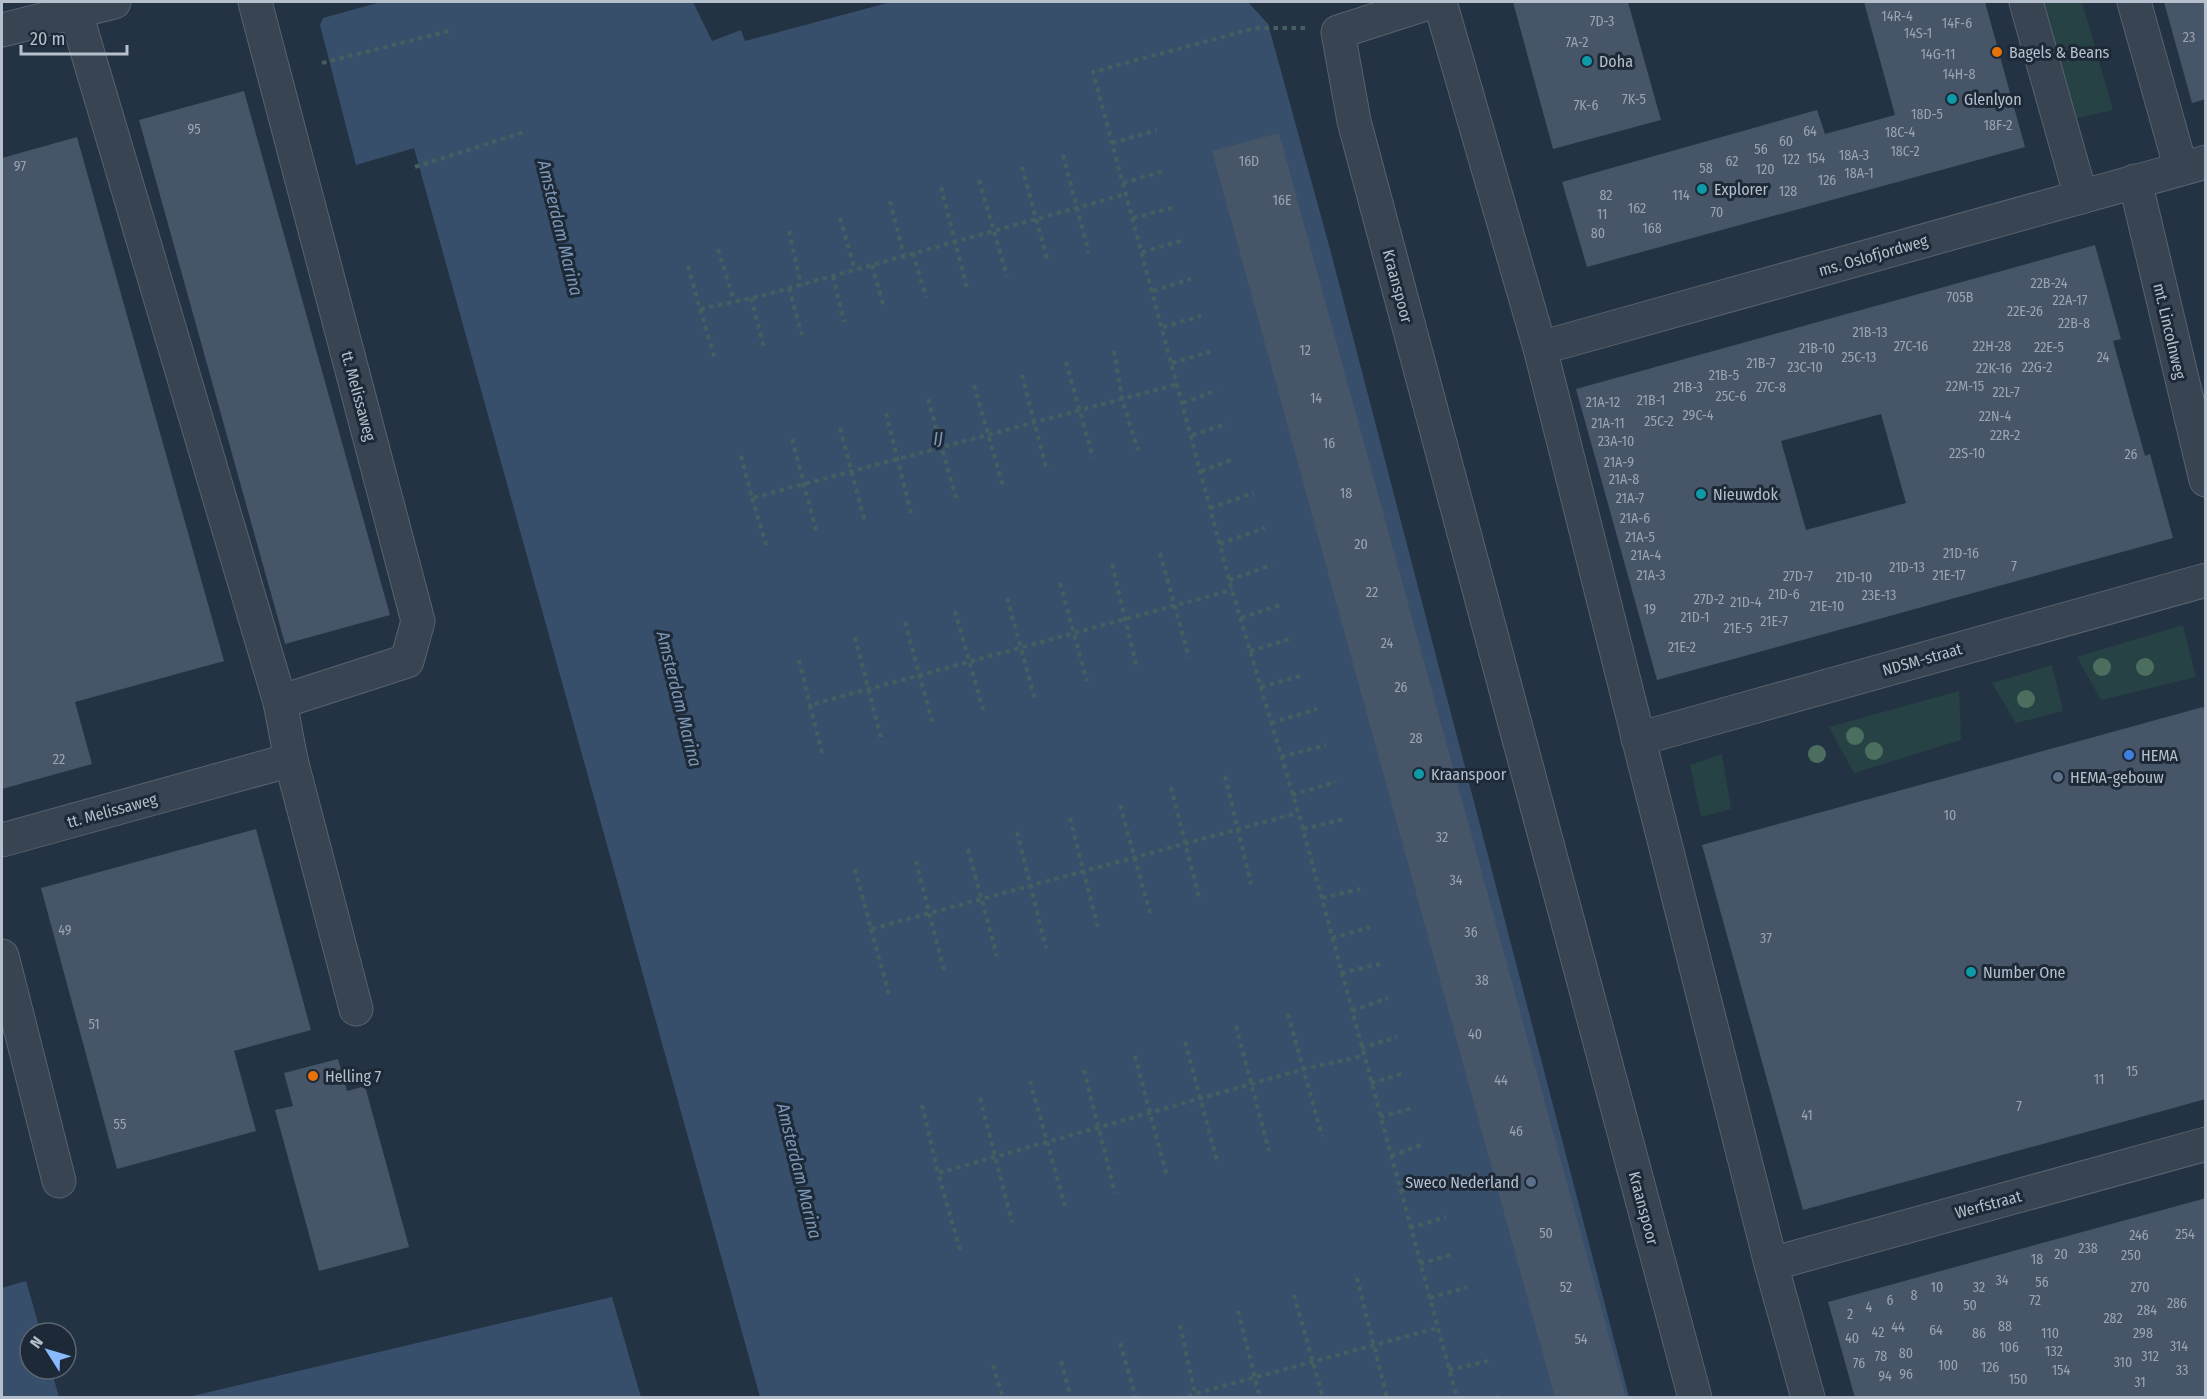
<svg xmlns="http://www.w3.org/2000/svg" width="2207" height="1399" viewBox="0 0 2207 1399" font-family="'Fira Sans Condensed',sans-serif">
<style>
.green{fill:#274244}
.water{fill:#374f6b}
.building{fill:#465567;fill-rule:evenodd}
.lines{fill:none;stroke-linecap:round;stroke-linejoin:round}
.minor-casing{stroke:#576270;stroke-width:35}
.path{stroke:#455e60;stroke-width:4;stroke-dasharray:4.5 4.5;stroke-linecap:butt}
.minor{stroke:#394453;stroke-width:33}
.tree{fill:#4c6e5f}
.food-dot{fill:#e8710a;stroke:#1e2938;stroke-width:2}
.culture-dot{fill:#0f9aa8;stroke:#1e2938;stroke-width:2}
.shop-dot{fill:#3f7fe0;stroke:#1e2938;stroke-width:2}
.service-dot{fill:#5c6f8a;stroke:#1e2938;stroke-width:2}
.labels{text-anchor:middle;stroke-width:6;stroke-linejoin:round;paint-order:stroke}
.number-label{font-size:14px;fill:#9aa4b3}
.poi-label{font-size:16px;fill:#b6bfcc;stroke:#1e2938;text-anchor:start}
.street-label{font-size:16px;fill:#b6bfcc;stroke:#1e2938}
.water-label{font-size:18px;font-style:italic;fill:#7c97b5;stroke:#1e2938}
</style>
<rect width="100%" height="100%" fill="#243343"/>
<g class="green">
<polygon points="2042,2 2082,2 2113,110 2073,119"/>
<polygon points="2183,625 2196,677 2101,700 2077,657"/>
<polygon points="2052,665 2063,711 2016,723 1992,683"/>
<polygon points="1959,691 1961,740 1854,773 1829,727"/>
<polygon points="1722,754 1731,809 1701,817 1690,765"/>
</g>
<g class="water">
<polygon points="381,2 693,2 712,41 741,30 745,41 891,2 1248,2 1268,24 1330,249 1629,1397 760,1397 414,148 356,165 320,25 323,18"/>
<polygon points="26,1281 41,1333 30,1333 30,1369 51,1369 59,1397 2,1397 2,1288"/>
<polygon points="612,1297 641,1397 188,1397"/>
</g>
<g class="building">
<polygon points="1513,2 1628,2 1661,120 1553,149"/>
<polygon points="1864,2 1985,2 2025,147 1587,267 1562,182 1817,110 1825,134 1895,115"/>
<polygon points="2164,2 2206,2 2206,99 2192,103"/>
<polygon points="244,91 390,615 285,644 139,120"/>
<polygon points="1279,133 1626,1398 1555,1398 1212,151"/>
<polygon points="77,137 224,661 75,702 92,764 2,789 2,158"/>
<path d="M2095,245L2121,339L2113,341L2145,456L2150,454L2173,538L1657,680L1576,389ZM1881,414L1906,503L1806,530L1781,441Z"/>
<polygon points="2203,707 2206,716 2206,1099 1803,1210 1702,845"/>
<polygon points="256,829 311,1030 234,1051 256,1131 117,1169 41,888"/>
<polygon points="338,1059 347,1091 365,1086 409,1247 319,1271 275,1110 293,1106 284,1073"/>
<polygon points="2206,1198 2206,1398 1855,1398 1828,1302"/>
</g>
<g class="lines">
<g class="minor-casing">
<g id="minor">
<polyline points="255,2 418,621 407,661 280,702"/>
<polyline points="1431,2 1338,32 1354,121 1695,1398"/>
<polyline points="1440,2 1540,348 1771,1264 1808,1398"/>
<polyline points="2026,2 2081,197"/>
<polyline points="2134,2 2181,169"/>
<polyline points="75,10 280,702 291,760 356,1009"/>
<polyline points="2,30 114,2"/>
<polyline points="2135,181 2206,480"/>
<polyline points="1540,348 2206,162"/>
<polyline points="1638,739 2206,580"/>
<polyline points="2,840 291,760"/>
<polyline points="2,956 59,1181"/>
<polyline points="1771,1264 2206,1144"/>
</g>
</g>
<g class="path">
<polyline points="1305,28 1255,28 1093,72 1232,590 1303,829 1457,1398"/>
<polyline points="322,63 449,31"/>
<polyline points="1112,143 1157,130"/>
<polyline points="1063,155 1089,253"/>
<polyline points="415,167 527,131"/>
<polyline points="1022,167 1048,262"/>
<polyline points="979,180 1007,276"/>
<polyline points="1123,183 1164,171"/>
<polyline points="941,187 967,288"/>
<polyline points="890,201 904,256"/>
<polyline points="840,218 855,270"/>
<polyline points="1133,218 1175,207"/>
<polyline points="789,231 801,285"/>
<polyline points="718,249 734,301"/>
<polyline points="1142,252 1184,240"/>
<polyline points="913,253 926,297"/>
<polyline points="872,265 884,308"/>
<polyline points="688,266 700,309 761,296 1126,194"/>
<polyline points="833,276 844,322"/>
<polyline points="789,288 802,335"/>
<polyline points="1153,291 1191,279"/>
<polyline points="751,298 764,348"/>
<polyline points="700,309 715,359"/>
<polyline points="1163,327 1201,316"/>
<polyline points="1114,351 1122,399 1138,450"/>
<polyline points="1066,362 1093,458"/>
<polyline points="1172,363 1213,351"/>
<polyline points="1022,375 1047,471"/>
<polyline points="974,385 1003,486"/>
<polyline points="928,399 956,498"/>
<polyline points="1183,403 1217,390"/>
<polyline points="886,413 911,513"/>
<polyline points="840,428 865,522"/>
<polyline points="1192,435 1227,424"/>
<polyline points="792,439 817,534"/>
<polyline points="741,456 752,498 1178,384"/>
<polyline points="1201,471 1234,459"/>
<polyline points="752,498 767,548"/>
<polyline points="1210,508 1254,493"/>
<polyline points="1220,544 1265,528"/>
<polyline points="1160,553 1189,658"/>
<polyline points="1112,564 1137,668"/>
<polyline points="1229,580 1272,565"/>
<polyline points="1060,583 1087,681"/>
<polyline points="1007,598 1035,699"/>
<polyline points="955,611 984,713"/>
<polyline points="1241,618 1283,604"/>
<polyline points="905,622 933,725"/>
<polyline points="855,637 882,742"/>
<polyline points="1250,651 1290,639"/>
<polyline points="799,660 810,705"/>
<polyline points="1261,687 1303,675"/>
<polyline points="1271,723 1317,709"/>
<polyline points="822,753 810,705 1232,590"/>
<polyline points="1281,757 1326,745"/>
<polyline points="1225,776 1251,884"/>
<polyline points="1171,787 1200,901"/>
<polyline points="1292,795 1336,782"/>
<polyline points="1120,805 1150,913"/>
<polyline points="1070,818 1098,928"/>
<polyline points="1303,829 1345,819"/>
<polyline points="1017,832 1046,948"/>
<polyline points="968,849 997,956"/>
<polyline points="916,861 944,971"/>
<polyline points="855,869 871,929 1298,813"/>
<polyline points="1322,898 1360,889"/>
<polyline points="871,929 889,994"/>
<polyline points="1332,938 1370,927"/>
<polyline points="1341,973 1380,964"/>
<polyline points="1352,1011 1388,998"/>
<polyline points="1288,1014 1322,1136"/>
<polyline points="1236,1026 1269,1151"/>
<polyline points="1185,1042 1218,1164"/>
<polyline points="1361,1048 1397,1037"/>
<polyline points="1135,1056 1167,1177"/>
<polyline points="1084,1070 1115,1193"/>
<polyline points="1030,1081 1065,1206"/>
<polyline points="1371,1083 1405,1073"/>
<polyline points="980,1098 1012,1222"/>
<polyline points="922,1105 938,1173"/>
<polyline points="1380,1117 1415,1107"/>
<polyline points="1391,1156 1423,1144"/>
<polyline points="1400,1191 1435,1179"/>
<polyline points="1410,1228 1446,1217"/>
<polyline points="960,1250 938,1173 1304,1069 1363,1056"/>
<polyline points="1420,1264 1452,1254"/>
<polyline points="1357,1278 1387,1398"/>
<polyline points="1294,1295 1323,1398"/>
<polyline points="1430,1298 1467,1287"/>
<polyline points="1238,1311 1260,1398"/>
<polyline points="1180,1325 1196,1398"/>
<polyline points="1120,1343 1136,1398"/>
<polyline points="1061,1361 1071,1398"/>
<polyline points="993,1365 1003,1398"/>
<polyline points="1449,1370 1488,1361"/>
<polyline points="1179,1398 1437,1328"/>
<polyline points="1495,1398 1501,1396"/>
</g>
<use href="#minor" class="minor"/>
</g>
<g class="tree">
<circle cx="2102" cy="667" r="9"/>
<circle cx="2145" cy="667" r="9"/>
<circle cx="2026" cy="699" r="9"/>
<circle cx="1855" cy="736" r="9"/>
<circle cx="1874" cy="751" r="9"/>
<circle cx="1817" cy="754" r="9"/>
</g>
<g class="food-dot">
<circle cx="1997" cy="52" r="6"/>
<circle cx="313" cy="1076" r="6"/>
</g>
<g class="culture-dot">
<circle cx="1587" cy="61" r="6"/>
<circle cx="1952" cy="99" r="6"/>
<circle cx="1702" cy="189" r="6"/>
<circle cx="1701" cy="494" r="6"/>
<circle cx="1419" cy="774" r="6"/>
<circle cx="1971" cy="972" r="6"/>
</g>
<circle class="shop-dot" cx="2129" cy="755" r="6"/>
<g class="service-dot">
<circle cx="2058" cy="777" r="6"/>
<circle cx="1531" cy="1182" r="6"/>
</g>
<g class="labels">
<g class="number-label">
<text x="1897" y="21">14R-4</text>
<text x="1602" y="26">7D-3</text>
<text x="1957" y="28">14F-6</text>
<text x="1918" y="38">14S-1</text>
<text x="2189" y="42">23</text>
<text x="1577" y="47">7A-2</text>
<text x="1938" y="59">14G-11</text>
<text x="1959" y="79">14H-8</text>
<text x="1634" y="104">7K-5</text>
<text x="1586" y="110">7K-6</text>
<text x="1927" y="119">18D-5</text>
<text x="1998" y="130">18F-2</text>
<text x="194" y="134">95</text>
<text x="1810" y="136">64</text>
<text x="1900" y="137">18C-4</text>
<text x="1786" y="146">60</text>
<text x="1761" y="154">56</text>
<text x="1905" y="156">18C-2</text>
<text x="1854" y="160">18A-3</text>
<text x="1816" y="163">154</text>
<text x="1791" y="164">122</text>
<text x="1249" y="166">16D</text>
<text x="1732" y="166">62</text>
<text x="20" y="171">97</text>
<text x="1706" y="173">58</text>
<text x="1765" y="174">120</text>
<text x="1859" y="178">18A-1</text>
<text x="1827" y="185">126</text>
<text x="1788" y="196">128</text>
<text x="1606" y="200">82</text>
<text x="1681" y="200">114</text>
<text x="1282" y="205">16E</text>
<text x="1637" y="213">162</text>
<text x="1717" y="217">70</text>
<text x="1602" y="219">11</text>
<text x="1652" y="233">168</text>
<text x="1598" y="238">80</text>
<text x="2049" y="288">22B-24</text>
<text x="1960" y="302">705B</text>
<text x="2070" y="305">22A-17</text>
<text x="2025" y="316">22E-26</text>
<text x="2074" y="328">22B-8</text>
<text x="1870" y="337">21B-13</text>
<text x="1911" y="351">27C-16</text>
<text x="1992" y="351">22H-28</text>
<text x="2049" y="352">22E-5</text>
<text x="1817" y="353">21B-10</text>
<text x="1305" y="355">12</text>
<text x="1859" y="362">25C-13</text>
<text x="2103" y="362">24</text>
<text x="1761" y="368">21B-7</text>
<text x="1805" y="372">23C-10</text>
<text x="2037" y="372">22G-2</text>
<text x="1994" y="373">22K-16</text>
<text x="1724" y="380">21B-5</text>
<text x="1965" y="391">22M-15</text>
<text x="1688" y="392">21B-3</text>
<text x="1771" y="392">27C-8</text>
<text x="2006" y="397">22L-7</text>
<text x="1731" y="401">25C-6</text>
<text x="1316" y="403">14</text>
<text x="1651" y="405">21B-1</text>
<text x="1603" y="407">21A-12</text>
<text x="1698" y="420">29C-4</text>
<text x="1995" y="421">22N-4</text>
<text x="1659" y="426">25C-2</text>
<text x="1608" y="428">21A-11</text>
<text x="2005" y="440">22R-2</text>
<text x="1616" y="446">23A-10</text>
<text x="1329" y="448">16</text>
<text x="1967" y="458">22S-10</text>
<text x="2131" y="459">26</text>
<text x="1619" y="467">21A-9</text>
<text x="1624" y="484">21A-8</text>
<text x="1346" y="498">18</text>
<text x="1630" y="503">21A-7</text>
<text x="1635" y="523">21A-6</text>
<text x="1640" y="542">21A-5</text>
<text x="1361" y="549">20</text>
<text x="1961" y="558">21D-16</text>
<text x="1646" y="560">21A-4</text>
<text x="2014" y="571">7</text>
<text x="1907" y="572">21D-13</text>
<text x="1651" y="580">21A-3</text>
<text x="1949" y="580">21E-17</text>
<text x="1798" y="581">27D-7</text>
<text x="1854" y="582">21D-10</text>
<text x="1372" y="597">22</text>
<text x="1784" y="599">21D-6</text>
<text x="1879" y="600">23E-13</text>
<text x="1709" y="604">27D-2</text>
<text x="1746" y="607">21D-4</text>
<text x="1827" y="611">21E-10</text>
<text x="1650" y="614">19</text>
<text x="1695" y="622">21D-1</text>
<text x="1774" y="626">21E-7</text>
<text x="1738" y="633">21E-5</text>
<text x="1387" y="648">24</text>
<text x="1682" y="652">21E-2</text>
<text x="1401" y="692">26</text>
<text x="1416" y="743">28</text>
<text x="59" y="764">22</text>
<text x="1950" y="820">10</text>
<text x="1442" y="842">32</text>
<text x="1456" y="885">34</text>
<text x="65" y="935">49</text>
<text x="1471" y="937">36</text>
<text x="1766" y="943">37</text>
<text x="1482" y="985">38</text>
<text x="94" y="1029">51</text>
<text x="1475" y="1039">40</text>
<text x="2132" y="1076">15</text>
<text x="2099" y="1084">11</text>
<text x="1501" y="1085">44</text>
<text x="2019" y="1111">7</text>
<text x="1807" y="1120">41</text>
<text x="120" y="1129">55</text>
<text x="1516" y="1136">46</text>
<text x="1546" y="1238">50</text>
<text x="2185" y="1239">254</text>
<text x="2139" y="1240">246</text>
<text x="2088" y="1253">238</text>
<text x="2061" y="1259">20</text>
<text x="2131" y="1260">250</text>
<text x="2037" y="1264">18</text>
<text x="2002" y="1285">34</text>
<text x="2042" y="1287">56</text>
<text x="1566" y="1292">52</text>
<text x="1937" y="1292">10</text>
<text x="1979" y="1292">32</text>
<text x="2140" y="1292">270</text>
<text x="1914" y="1300">8</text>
<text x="1890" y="1305">6</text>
<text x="2035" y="1305">72</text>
<text x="2177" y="1308">286</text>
<text x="1970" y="1310">50</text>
<text x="1869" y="1312">4</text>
<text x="2147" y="1315">284</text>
<text x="1850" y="1319">2</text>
<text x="2113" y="1323">282</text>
<text x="2005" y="1331">88</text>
<text x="1898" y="1332">44</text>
<text x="1936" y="1335">64</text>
<text x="1878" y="1337">42</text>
<text x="1979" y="1338">86</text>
<text x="2050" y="1338">110</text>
<text x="2143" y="1338">298</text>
<text x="1852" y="1343">40</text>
<text x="1581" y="1344">54</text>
<text x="2179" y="1351">314</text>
<text x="2009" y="1352">106</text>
<text x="2054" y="1356">132</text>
<text x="1906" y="1358">80</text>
<text x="1881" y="1361">78</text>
<text x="2150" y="1361">312</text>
<text x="2123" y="1367">310</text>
<text x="1859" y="1368">76</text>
<text x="1948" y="1370">100</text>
<text x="1990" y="1372">126</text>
<text x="2061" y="1375">154</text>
<text x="2182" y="1375">33</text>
<text x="1906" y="1379">96</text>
<text x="1885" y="1381">94</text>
<text x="2018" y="1384">150</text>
<text x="2140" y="1387">31</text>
</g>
<g class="poi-label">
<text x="2009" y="58">Bagels &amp; Beans</text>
<text x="1599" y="67">Doha</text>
<text x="1964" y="105">Glenlyon</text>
<text x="1714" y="195">Explorer</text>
<text x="1713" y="500">Nieuwdok</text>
<text x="2141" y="761">HEMA</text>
<text x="1431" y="780">Kraanspoor</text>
<text x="2070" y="783">HEMA-gebouw</text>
<text x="1983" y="978">Number One</text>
<text x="325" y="1082">Helling 7</text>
<text x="1519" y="1188" text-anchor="end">Sweco Nederland</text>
</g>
<g class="street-label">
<text transform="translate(1873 255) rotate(-16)" y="6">ms. Oslofjordweg</text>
<text transform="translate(1398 286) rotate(75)" y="6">Kraanspoor</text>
<text transform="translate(2170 331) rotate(77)" y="6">mt. Lincolnweg</text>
<text transform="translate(359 396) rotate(75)" y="6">tt. Melissaweg</text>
<text transform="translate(1922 659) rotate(-16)" y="6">NDSM-straat</text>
<text transform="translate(112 810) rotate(-15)" y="6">tt. Melissaweg</text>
<text transform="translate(1988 1204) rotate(-15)" y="6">Werfstraat</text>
<text transform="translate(1644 1208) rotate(75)" y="6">Kraanspoor</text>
</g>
<g class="water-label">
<text transform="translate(560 228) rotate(76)" y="6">Amsterdam Marina</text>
<text x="938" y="445">IJ</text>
<text transform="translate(679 699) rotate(76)" y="6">Amsterdam Marina</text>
<text transform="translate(799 1171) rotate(76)" y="6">Amsterdam Marina</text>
</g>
</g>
<rect width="2207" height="1399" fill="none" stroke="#b6bfcc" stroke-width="6"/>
<g transform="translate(48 1351) rotate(307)"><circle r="28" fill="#1e2938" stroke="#5b6573" stroke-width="1.5"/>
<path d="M0-4.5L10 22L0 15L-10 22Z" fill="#89bafe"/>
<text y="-9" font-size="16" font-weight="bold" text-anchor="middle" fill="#b6bfcc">N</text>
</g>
<path d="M21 45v9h106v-9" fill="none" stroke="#b6bfcc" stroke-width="3"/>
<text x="30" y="45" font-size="18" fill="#b6bfcc" stroke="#1e2938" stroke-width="4.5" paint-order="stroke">20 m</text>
</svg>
